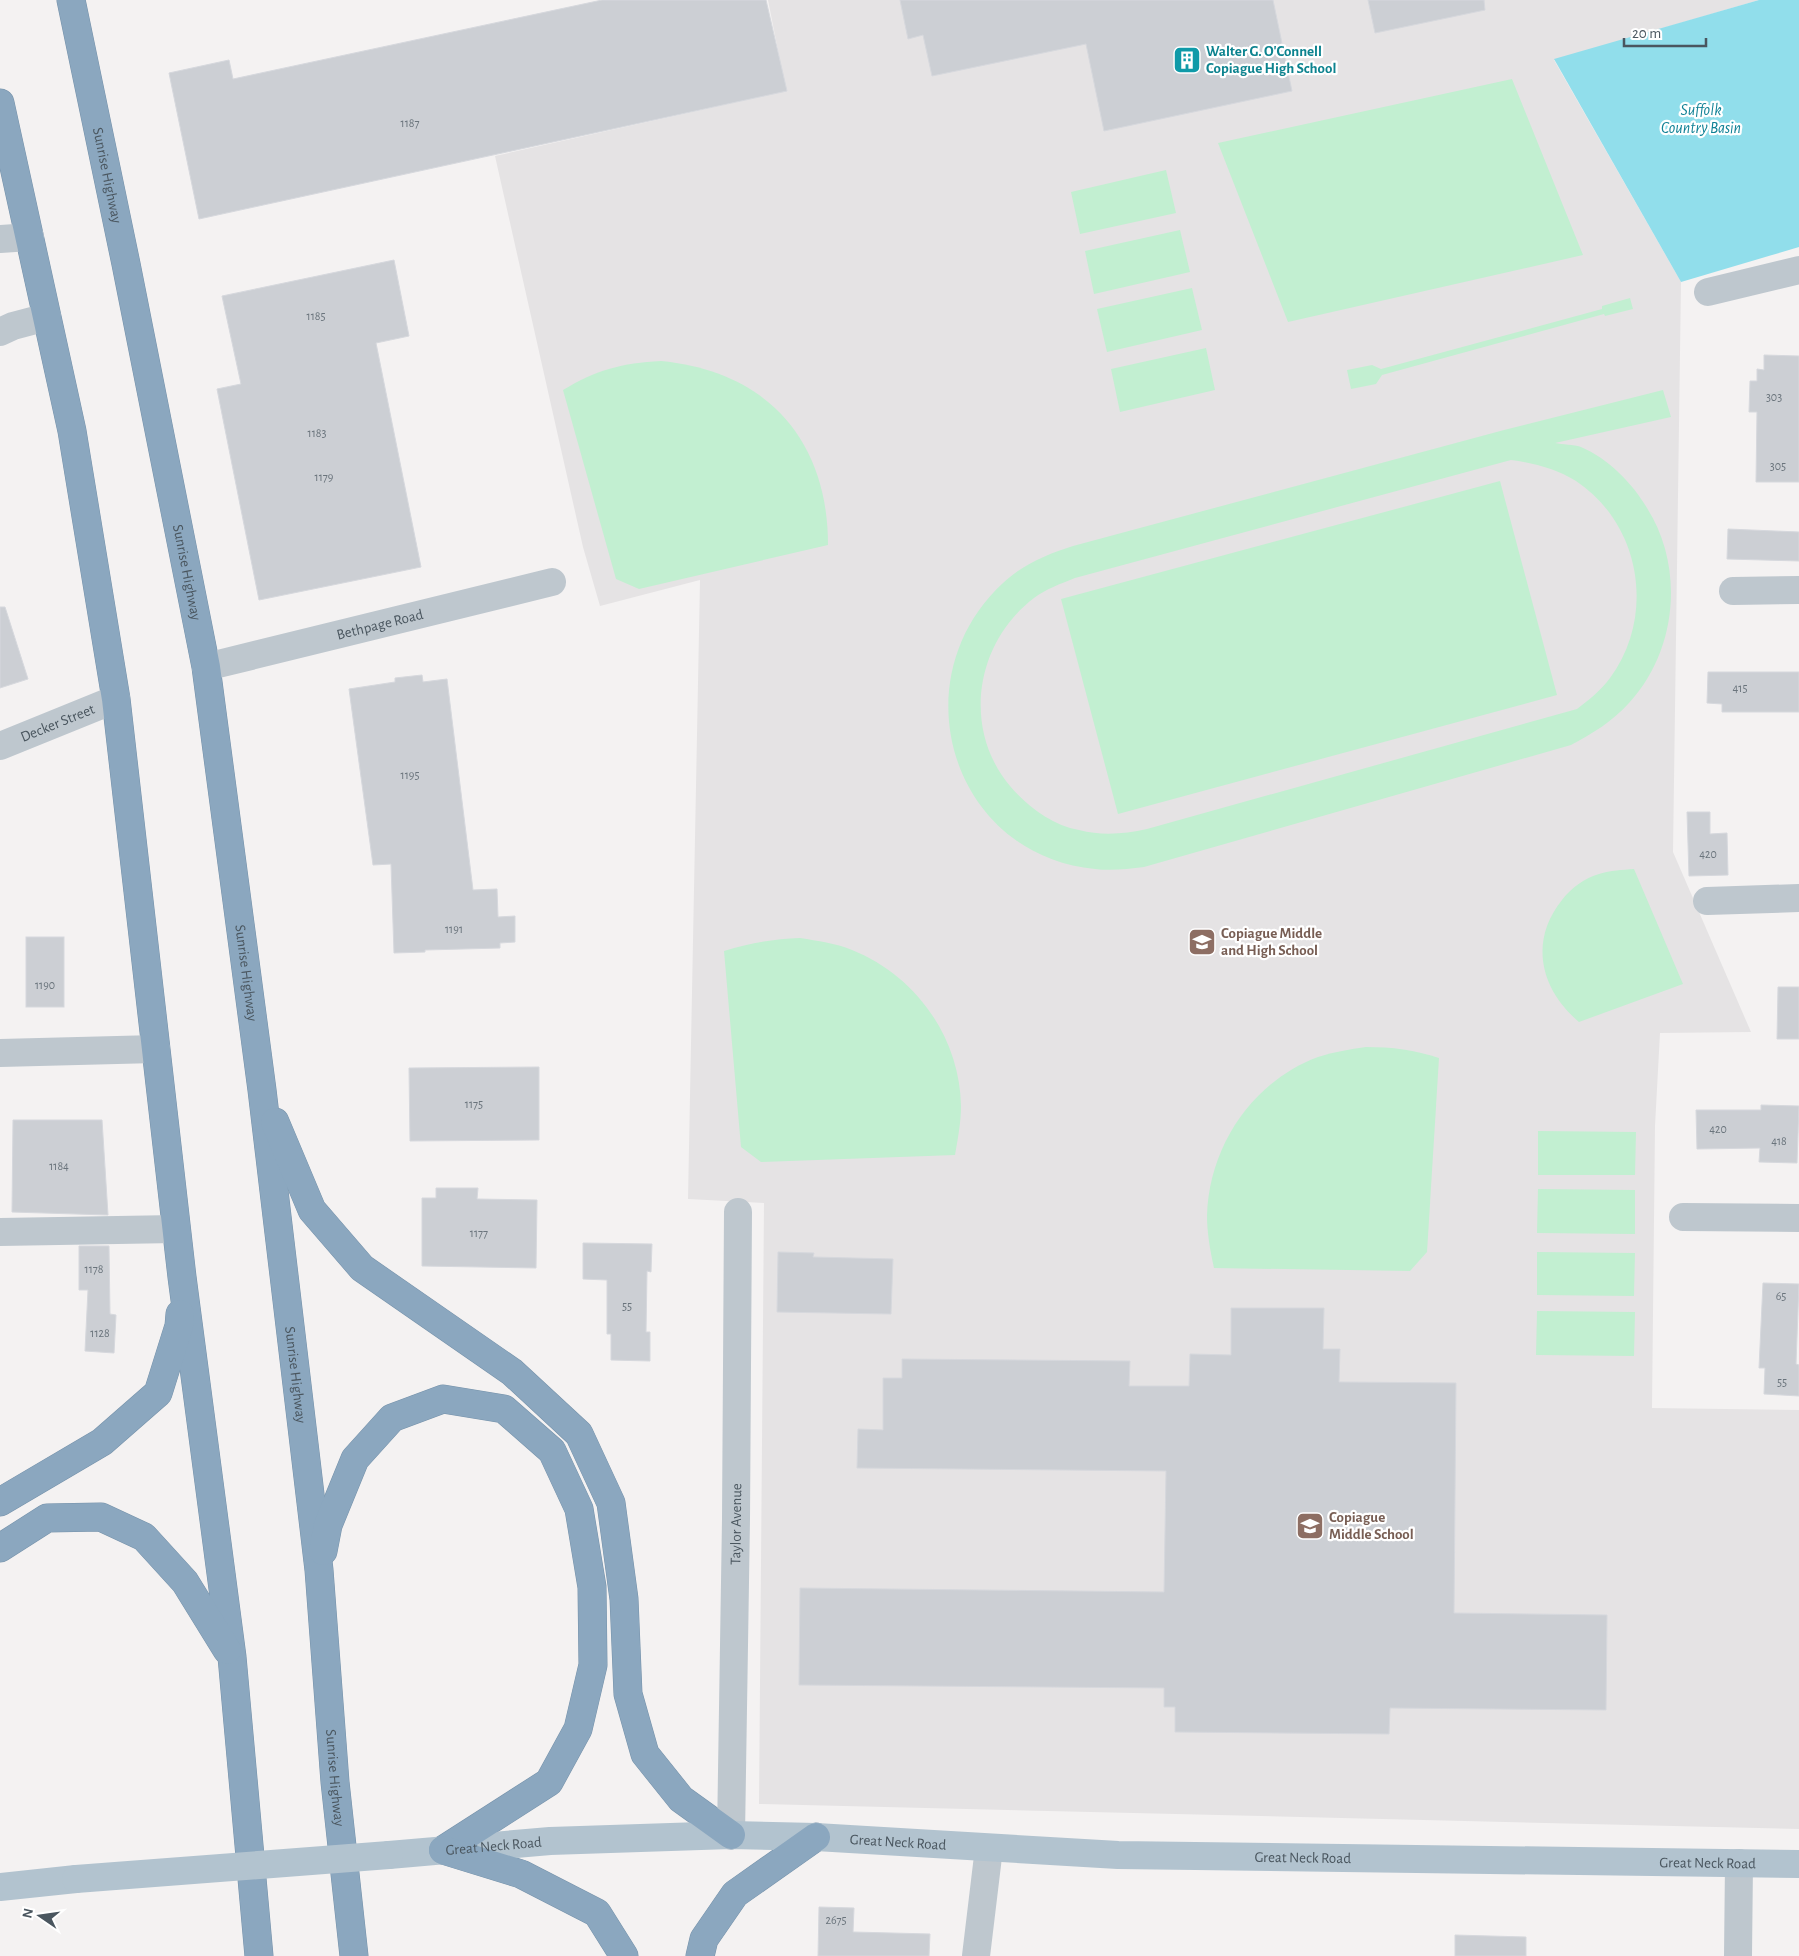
<svg xmlns="http://www.w3.org/2000/svg" width="1799" height="1956" viewBox="0 0 1799 1956" font-family="'Alegreya Sans',sans-serif">
<style>
.education{fill:#e5e3e4}
.green{fill:#c2efd1;fill-rule:evenodd}
.water{fill:#91deeb}
.building{fill:#cccfd4;stroke:#d6d8dd}
.lines{fill:none;stroke-linecap:round;stroke-linejoin:round}
.highway-casing{stroke:#7692aa;stroke-width:29}
.minor{stroke:#bec7ce;stroke-width:28}
.major{stroke:#b2c3cf;stroke-width:28}
.highway{stroke:#8ba7bf;stroke-width:28}
.major-bridge{stroke:#b2c3cf;stroke-width:28}
.labels{text-anchor:middle;stroke-width:4.5;stroke-linejoin:round;paint-order:stroke}
.number-label{font-size:12px;fill:#6a747c}
.culture-label{font-size:15px;font-weight:bold;fill:#0d838f;stroke:#fff;text-anchor:start}
.street-label{font-size:15px;fill:#4a565f;stroke:#fff}
.education-label{font-size:15px;font-weight:bold;fill:#785e54;stroke:#fff;text-anchor:start}
.water-label{font-size:16px;font-style:italic;fill:#108195;stroke:#fff}
</style>
<rect width="100%" height="100%" fill="#f4f2f2"/>
<polygon class="education" points="768,0 1759,0 1554,60 1681,282 1673,852 1751,1032 1660,1033 1655,1126 1652,1408 1799,1410 1799,1829 759,1804 764,1203 688,1199 700,580 600,606 583,547 495,156 786,91"/>
<g class="green">
<polygon points="1512,79 1583,255 1288,322 1218,143"/>
<polygon points="1166,170 1176,213 1080,234 1071,192"/>
<polygon points="1180,230 1190,272 1094,294 1085,251"/>
<polygon points="1192,288 1202,330 1107,352 1097,309"/>
<polygon points="1630,298 1633,309 1605,316 1604,314 1382,375 1376,384 1351,389 1347,370 1372,365 1381,369 1602,309 1602,306"/>
<polygon points="1206,348 1215,390 1120,412 1111,369"/>
<path d="M661,361C766,371 828,439 828,545L639,589L616,579L563,390C596,370 622,363 661,361Z"/>
<path d="M1663,390L1671,417L1555,443C1563,445 1573,444 1581,447C1609,459 1632,483 1647,508C1685,568 1677,651 1629,703C1613,721 1592,734 1571,745L1144,867C1128,869 1111,871 1095,869C951,855 899,679 1003,583C1023,564 1048,554 1073,546L1504,430ZM1511,460C1534,463 1556,469 1576,481C1641,524 1656,616 1610,678C1601,690 1589,700 1577,709L1147,829C1124,834 1102,836 1079,830C1052,825 1028,807 1010,786C962,729 975,643 1034,598C1046,589 1060,584 1075,578Z"/>
<polygon points="1500,481 1557,695 1118,814 1061,599"/>
<path d="M1634,869L1683,984L1579,1022C1540,989 1529,941 1562,900C1571,888 1585,878 1599,874C1611,870 1622,870 1634,869Z"/>
<path d="M800,938C818,941 835,943 852,950C915,975 960,1037 961,1106C961,1122 958,1138 955,1155L761,1162L741,1147L724,951C750,943 773,939 800,938Z"/>
<path d="M1366,1047C1392,1047 1415,1050 1439,1058L1427,1252L1410,1271L1214,1268C1210,1250 1207,1233 1207,1215C1209,1146 1253,1081 1318,1057C1334,1052 1350,1049 1366,1047Z"/>
<polygon points="1538,1131 1636,1132 1635,1175 1538,1175"/>
<polygon points="1538,1189 1635,1190 1635,1234 1537,1233"/>
<polygon points="1537,1252 1635,1253 1634,1296 1537,1295"/>
<polygon points="1537,1311 1635,1312 1634,1356 1536,1355"/>
</g>
<polygon class="water" points="1759,0 1799,0 1799,247 1681,282 1554,59"/>
<g class="building">
<polygon points="602,0 766,0 787,91 199,219 169,73 229,60 233,79"/>
<polygon points="900,0 1273,0 1292,91 1104,131 1086,44 932,76 923,35 908,39"/>
<polygon points="1368,0 1484,0 1485,10 1375,33"/>
<polygon points="394,260 409,336 376,343 421,567 259,600 217,389 241,384 222,296"/>
<polygon points="1764,355 1799,356 1799,482 1756,482 1757,412 1749,412 1750,381 1757,381 1757,369 1764,370"/>
<polygon points="1728,529 1799,532 1799,561 1727,559"/>
<polygon points="0,607 5,607 28,679 0,688"/>
<polygon points="1708,672 1799,672 1799,712 1722,712 1722,704 1707,703"/>
<polygon points="422,675 423,682 447,679 473,890 497,889 498,917 515,916 515,942 500,943 500,948 425,950 425,952 394,953 391,864 373,865 349,689 395,682 395,678"/>
<polygon points="1687,812 1710,812 1710,834 1727,833 1728,875 1689,876"/>
<rect x="26" y="937" width="38" height="70"/>
<polygon points="1778,987 1799,987 1799,1039 1777,1039"/>
<polygon points="539,1067 539,1140 410,1141 409,1068"/>
<polygon points="1761,1105 1799,1106 1797,1163 1759,1162 1760,1148 1697,1149 1696,1110 1761,1110"/>
<polygon points="13,1120 102,1120 108,1215 12,1212"/>
<polygon points="436,1188 478,1188 477,1199 537,1200 536,1268 422,1266 422,1198 436,1198"/>
<polygon points="583,1243 652,1244 651,1272 647,1271 646,1332 650,1332 650,1361 611,1360 611,1334 607,1334 607,1280 583,1279"/>
<polygon points="79,1246 109,1246 110,1314 116,1315 114,1353 85,1351 88,1290 79,1290"/>
<polygon points="778,1252 814,1253 813,1257 893,1259 891,1314 777,1312"/>
<polygon points="1763,1283 1799,1284 1796,1364 1799,1365 1799,1396 1764,1394 1765,1368 1759,1368"/>
<polygon points="1231,1308 1324,1308 1323,1349 1340,1349 1339,1382 1456,1383 1454,1613 1607,1615 1606,1710 1390,1708 1389,1734 1175,1732 1175,1707 1164,1707 1164,1688 799,1685 800,1588 1164,1592 1166,1471 857,1468 858,1429 883,1430 883,1378 902,1378 902,1359 1130,1361 1129,1386 1189,1386 1190,1354 1231,1355"/>
<polygon points="819,1907 854,1908 853,1932 930,1934 929,1956 818,1956"/>
<polygon points="1455,1935 1526,1937 1526,1956 1455,1956"/>
</g>
<g class="lines">
<g class="highway-casing">
<g id="highway">
<path id="s5" d="M71,0L126,264L206,667L262,1090L319,1570L335,1782L354,1956"/>
<polyline points="0,103 72,431 116,699 182,1277 232,1657 259,1956"/>
<polyline points="275,1122 312,1210 362,1268 512,1372 579,1434 611,1503 624,1599 628,1694 645,1754 681,1799 731,1835"/>
<polyline points="0,1502 102,1442 158,1393 179,1326 180,1314"/>
<polyline points="0,1548 47,1518 101,1517 144,1537 185,1582 227,1650"/>
<polyline points="323,1551 328,1525 355,1459 392,1418 443,1399 504,1409 552,1451 579,1509 592,1587 593,1665 578,1729 549,1782 443,1850"/>
<polyline points="443,1850 521,1874 597,1913 624,1956"/>
<polyline points="700,1956 704,1939 735,1894 816,1837"/>
</g>
</g>
<g class="minor">
<polyline points="0,239 30,237"/>
<polyline points="1708,292 1799,270"/>
<polyline points="0,332 13,326 47,317"/>
<polyline points="1733,591 1799,590"/>
<path id="s1" d="M206,667L552,582"/>
<path id="s2" d="M0,746L116,699"/>
<polyline points="1707,901 1799,898"/>
<polyline points="0,1053 156,1049"/>
<polyline points="1683,1217 1799,1218"/>
<polyline points="0,1232 176,1229"/>
<path id="s3" d="M731,1835L736,1519L738,1212"/>
<polyline points="976,1956 989,1848"/>
<polyline points="1738,1956 1739,1863"/>
</g>
<g class="major">
<path id="s4" d="M389,1855L550,1841L731,1835L816,1837L1118,1855L1799,1864"/>
<polyline points="0,1887 76,1879"/>
</g>
<use href="#highway" class="highway"/>
<polyline class="major-bridge" points="76,1879 389,1855"/>
</g>
<defs>
<g id="building-square" transform="scale(1.4375)"><rect x="-9" y="-9" width="18" height="18" rx="4" fill="#0f9aa8" stroke="#fff"/><path d="M-4-6H4V6H1V3H-1V6H-4ZM-2.5-4.3h1.7v1.8h-1.7ZM.8-4.3h1.7v1.8H.8ZM-2.5-1h1.7V.8h-1.7ZM.8-1h1.7V.8H.8Z" fill="#fff"/></g>
<g id="school-square" transform="scale(1.4375)"><rect x="-9" y="-9" width="18" height="18" rx="4" fill="#8d6e63" stroke="#fff"/><path d="M0-5L7-2L0 1L-7-2ZM-4 1L0 2.5L4 1V4Q0 6-4 4Z" fill="#fff"/></g>
</defs>
<g fill-rule="evenodd">
<use href="#building-square" x="1187" y="60"/>
<use href="#school-square" x="1202" y="942"/>
<use href="#school-square" x="1310" y="1526"/>
</g>
<g class="labels">
<g class="number-label">
<text x="410" y="127">1187</text>
<text x="316" y="320">1185</text>
<text x="1774" y="401">303</text>
<text x="317" y="437">1183</text>
<text x="1778" y="470">305</text>
<text x="324" y="481">1179</text>
<text x="1740" y="692">415</text>
<text x="410" y="779">1195</text>
<text x="1708" y="858">420</text>
<text x="454" y="933">1191</text>
<text x="45" y="989">1190</text>
<text x="474" y="1108">1175</text>
<text x="1718" y="1133">420</text>
<text x="1779" y="1145">418</text>
<text x="59" y="1170">1184</text>
<text x="479" y="1237">1177</text>
<text x="94" y="1273">1178</text>
<text x="1781" y="1300">65</text>
<text x="627" y="1310">55</text>
<text x="100" y="1337">1128</text>
<text x="1782" y="1386">55</text>
<text x="836" y="1924">2675</text>
</g>
<g class="culture-label">
<text x="1206" y="56">Walter G. O'Connell<tspan x="1206" dy="17">Copiague High School</tspan></text>
</g>
<g class="street-label">
<text dy="5" stroke="none"><textPath href="#s5" startOffset="179">Sunrise Highway</textPath></text>
<text dy="5" stroke="none"><textPath href="#s5" startOffset="584">Sunrise Highway</textPath></text>
<text dy="5" stroke="none"><textPath href="#s1" startOffset="179">Bethpage Road</textPath></text>
<text dy="5" stroke="none"><textPath href="#s2" startOffset="62">Decker Street</textPath></text>
<text dy="5" stroke="none"><textPath href="#s5" startOffset="989">Sunrise Highway</textPath></text>
<text dy="5" stroke="none"><textPath href="#s5" startOffset="1394">Sunrise Highway</textPath></text>
<text dy="5" stroke="none"><textPath href="#s3" startOffset="311">Taylor Avenue</textPath></text>
<text dy="5" stroke="none"><textPath href="#s5" startOffset="1799">Sunrise Highway</textPath></text>
<text dy="5" stroke="none"><textPath href="#s4" startOffset="510">Great Neck Road</textPath></text>
<text dy="5" stroke="none"><textPath href="#s4" startOffset="105">Great Neck Road</textPath></text>
<text dy="5" stroke="none"><textPath href="#s4" startOffset="915">Great Neck Road</textPath></text>
<text dy="5" stroke="none"><textPath href="#s4" startOffset="1320">Great Neck Road</textPath></text>
</g>
<g class="education-label">
<text x="1221" y="938">Copiague Middle<tspan x="1221" dy="17">and High School</tspan></text>
<text x="1329" y="1522">Copiague<tspan x="1329" dy="17">Middle School</tspan></text>
</g>
<g class="water-label">
<text x="1701" y="115">Suffolk<tspan x="1701" dy="18">Country Basin</tspan></text>
</g>
</g>
<g transform="translate(40 1916) rotate(283)" stroke="#ffffff" stroke-width="4" paint-order="stroke">
<path d="M0-4L9 19L0 12L-9 19Z" fill="#4a565f"/>
<text y="-8" font-size="14" font-weight="bold" text-anchor="middle" fill="#4a565f">N</text>
</g>
<path d="M1624 38v8h82v-8" fill="none" stroke="#4a565f" stroke-width="2.5"/>
<text x="1632" y="38" font-size="15" fill="#4a565f" stroke="#ffffff" stroke-width="4" paint-order="stroke">20 m</text>
</svg>
